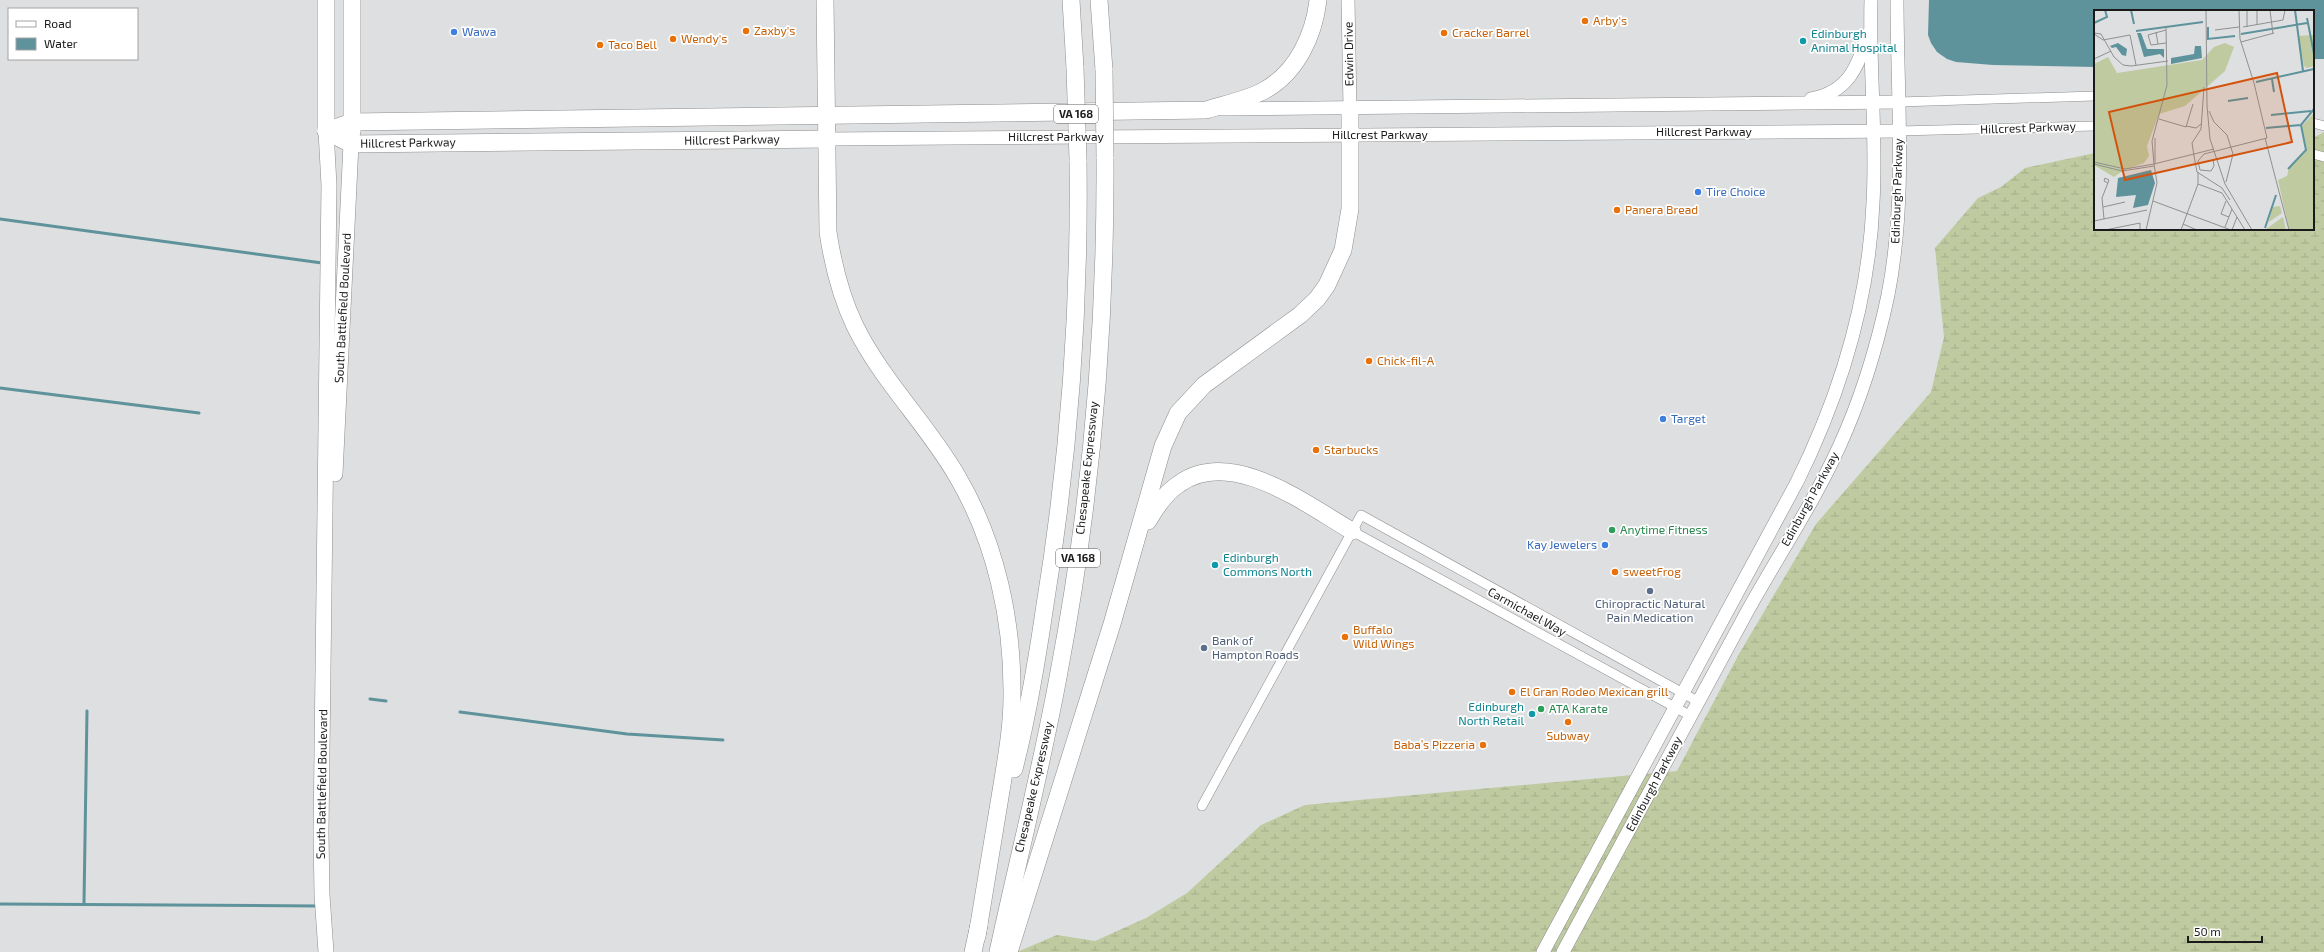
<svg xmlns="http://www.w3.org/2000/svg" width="2324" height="952" viewBox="0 0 2324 952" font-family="'Exo 2',sans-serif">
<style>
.wetland{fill:url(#wetland-marsh)}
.water{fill:#5e939c}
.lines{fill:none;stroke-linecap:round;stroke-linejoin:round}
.stream{stroke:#5e939c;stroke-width:3}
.street-casing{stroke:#8c8d8e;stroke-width:10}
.secondary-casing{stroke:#8c8d8e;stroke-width:14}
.primary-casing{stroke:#8c8d8e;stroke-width:16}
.highway-casing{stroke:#8c8d8e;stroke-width:18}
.street{stroke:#fff;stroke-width:9}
.secondary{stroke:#fff;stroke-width:13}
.primary{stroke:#fff;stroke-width:15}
.highway{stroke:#fff;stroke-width:17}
.highway-bridge-casing{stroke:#8c8d8e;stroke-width:18;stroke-linecap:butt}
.highway-bridge{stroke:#fff;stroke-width:17}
.food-dot{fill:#e8710a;stroke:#fff;stroke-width:1.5}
.shop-dot{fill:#3f7fe0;stroke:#fff;stroke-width:1.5}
.culture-dot{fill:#0f9aa8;stroke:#fff;stroke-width:1.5}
.leisure-dot{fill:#2e9e5b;stroke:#fff;stroke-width:1.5}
.service-dot{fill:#5c6f8a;stroke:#fff;stroke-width:1.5}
.labels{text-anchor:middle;stroke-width:3.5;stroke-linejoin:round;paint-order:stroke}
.shield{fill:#fff;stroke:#5f5f5f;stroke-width:1}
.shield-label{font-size:11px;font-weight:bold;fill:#1a1a1a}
.food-label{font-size:12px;fill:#c56008;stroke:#fff;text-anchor:start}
.shop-label{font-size:12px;fill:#366cbe;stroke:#fff;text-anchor:start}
.culture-label{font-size:12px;fill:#0d838f;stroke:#fff;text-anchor:start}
.street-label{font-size:12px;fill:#1a1a1a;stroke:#fff}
.leisure-label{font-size:12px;fill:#27864d;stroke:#fff;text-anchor:start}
.service-label{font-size:12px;fill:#4e5e75;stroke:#fff}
.inset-river{fill:none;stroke:#5e939c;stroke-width:2}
.inset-road{fill:none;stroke:#909091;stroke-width:1}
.view{fill:#d3530d;fill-opacity:0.15;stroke:#d3530d;stroke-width:2}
.inset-edge{fill:none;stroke:#1a1a1a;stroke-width:2}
</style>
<defs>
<pattern id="wetland-marsh" width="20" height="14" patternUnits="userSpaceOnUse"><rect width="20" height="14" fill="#bfcaa0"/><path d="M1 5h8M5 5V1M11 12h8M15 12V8" fill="none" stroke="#a4ad89"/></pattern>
</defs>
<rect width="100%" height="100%" fill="#dedfe0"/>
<polygon class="wetland" points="2324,132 2324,952 1017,952 1057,935 1095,941 1146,918 1187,893 1261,825 1305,805 1677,771 1739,654 1816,524 1931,392 1944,337 1935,248 1978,198 2001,187 2025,168 2095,153 2095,229 2313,229 2313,138"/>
<polygon class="water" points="1929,0 2324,0 2324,59 2313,59 2313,11 2095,11 2095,67 1993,65 1956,62 1947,59 1937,52 1931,43 1928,35"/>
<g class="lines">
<g class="stream">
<polyline points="0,219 322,263"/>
<polyline points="0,388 199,413"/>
<polyline points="370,699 386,701"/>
<polyline points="460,712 627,734 723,740"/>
<polyline points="84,903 87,711"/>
<polyline points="0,904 318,906"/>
</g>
<g class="street-casing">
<g id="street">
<polyline points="1899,102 2095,96"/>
<polyline points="2313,123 2324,126"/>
<polyline points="1899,131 2095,126"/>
<polyline points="2313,154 2324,157"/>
<polyline points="1352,531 1691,716"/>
<polyline points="1202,806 1361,515 1699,702"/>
</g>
</g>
<g class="secondary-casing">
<g id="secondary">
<polyline points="1348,0 1350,108"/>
<path d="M1811,99C1849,92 1858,66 1868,34"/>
<polyline points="1222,109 1899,102"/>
<polyline points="827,139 1899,131"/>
<path d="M1543,952L1797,482C1840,395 1869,300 1873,203C1877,135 1869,68 1871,0"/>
<path d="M1563,952C1625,838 1687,724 1748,610C1778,556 1813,504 1839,447C1861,399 1877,347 1888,295C1907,198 1897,98 1897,0"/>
</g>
</g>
<g class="primary-casing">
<g id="primary">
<polyline points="335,474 351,144"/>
<polyline points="326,952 322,895 321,833 329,185 326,131"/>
</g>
</g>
<g class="highway-casing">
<g id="highway">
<polyline points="326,0 326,131"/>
<path d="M825,0L828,232C833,265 841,297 855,326C882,381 927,424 957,476C996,542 1013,621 1012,697C1012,728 1006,760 1001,791C993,839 985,888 977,936"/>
<polyline points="1071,0 1075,68"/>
<polyline points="1099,0 1104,70"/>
<path d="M326,131L352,122L1206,110C1225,104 1247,100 1265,90C1297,72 1314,35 1318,0"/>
<polyline points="326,131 351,144 827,139"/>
<polyline points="352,132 352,0"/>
<path d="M1148,521C1156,507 1165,493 1179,484C1231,446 1307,505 1352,531"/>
<path d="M1014,769C1028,715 1037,660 1045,605C1069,458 1080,309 1078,160"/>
<polyline points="973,952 979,925"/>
<path d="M998,952C1018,859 1042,766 1059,672C1091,503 1106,329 1105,157"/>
<polyline points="1009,952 1112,624 1163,446 1178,413 1204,385 1300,315 1317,299 1327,285 1343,250 1350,209 1350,108"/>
</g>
</g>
<use href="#street" class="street"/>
<use href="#secondary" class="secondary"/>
<use href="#primary" class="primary"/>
<use href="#highway" class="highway"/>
<g class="highway-bridge-casing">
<g id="highway-bridge">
<polyline points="1075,68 1078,160"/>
<polyline points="1104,70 1105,157"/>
</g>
</g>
<use href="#highway-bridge" class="highway-bridge"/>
</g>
<g class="food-dot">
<circle cx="1585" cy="21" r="4"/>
<circle cx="746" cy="31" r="4"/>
<circle cx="1444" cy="33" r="4"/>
<circle cx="673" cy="39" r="4"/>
<circle cx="600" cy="45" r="4"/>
<circle cx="1617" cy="210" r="4"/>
<circle cx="1369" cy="361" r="4"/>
<circle cx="1316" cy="450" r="4"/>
<circle cx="1615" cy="572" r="4"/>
<circle cx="1345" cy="637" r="4"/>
<circle cx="1512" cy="692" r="4"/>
<circle cx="1568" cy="722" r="4"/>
<circle cx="1483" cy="745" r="4"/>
</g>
<g class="shop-dot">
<circle cx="454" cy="32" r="4"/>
<circle cx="1698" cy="192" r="4"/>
<circle cx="1663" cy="419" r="4"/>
<circle cx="1605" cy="545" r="4"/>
</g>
<g class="culture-dot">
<circle cx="1803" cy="41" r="4"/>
<circle cx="1215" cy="565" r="4"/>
<circle cx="1532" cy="714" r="4"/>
</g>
<g class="leisure-dot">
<circle cx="1612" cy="530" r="4"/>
<circle cx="1541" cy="709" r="4"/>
</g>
<g class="service-dot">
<circle cx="1650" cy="591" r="4"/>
<circle cx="1204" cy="648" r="4"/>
</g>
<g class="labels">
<g class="shield">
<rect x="1054" y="105" width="44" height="18" rx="3"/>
<rect x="1056" y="549" width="44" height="18" rx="3"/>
</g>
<g class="shield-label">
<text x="1076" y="118">VA 168</text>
<text x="1078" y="562">VA 168</text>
</g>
<g class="food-label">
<text x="1593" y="25">Arby's</text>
<text x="754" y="35">Zaxby's</text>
<text x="1452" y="37">Cracker Barrel</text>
<text x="681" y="43">Wendy's</text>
<text x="608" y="49">Taco Bell</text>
<text x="1625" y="214">Panera Bread</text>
<text x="1377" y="365">Chick-fil-A</text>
<text x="1324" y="454">Starbucks</text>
<text x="1623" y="576">sweetFrog</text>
<text x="1353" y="634">Buffalo<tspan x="1353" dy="14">Wild Wings</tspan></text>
<text x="1520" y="696">El Gran Rodeo Mexican grill</text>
<text x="1568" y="740" text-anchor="middle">Subway</text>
<text x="1475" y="749" text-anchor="end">Baba’s Pizzeria</text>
</g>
<g class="shop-label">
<text x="462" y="36">Wawa</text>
<text x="1706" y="196">Tire Choice</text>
<text x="1671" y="423">Target</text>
<text x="1597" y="549" text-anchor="end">Kay Jewelers</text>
</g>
<g class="culture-label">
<text x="1811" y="38">Edinburgh<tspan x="1811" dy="14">Animal Hospital</tspan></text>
<text x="1223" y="562">Edinburgh<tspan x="1223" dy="14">Commons North</tspan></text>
<text x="1524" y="711" text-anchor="end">Edinburgh<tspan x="1524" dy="14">North Retail</tspan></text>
</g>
<g class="street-label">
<text transform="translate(1349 54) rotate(-91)" y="4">Edwin Drive</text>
<text transform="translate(2028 128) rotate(-2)" y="4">Hillcrest Parkway</text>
<text x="1704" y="136">Hillcrest Parkway</text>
<text x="1380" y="139">Hillcrest Parkway</text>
<text x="1056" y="141">Hillcrest Parkway</text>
<text transform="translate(732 140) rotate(-1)" y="4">Hillcrest Parkway</text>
<text transform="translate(408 143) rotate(-1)" y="4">Hillcrest Parkway</text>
<text transform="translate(1897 191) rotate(-88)" y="4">Edinburgh Parkway</text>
<text transform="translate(343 308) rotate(-87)" y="4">South Battlefield Boulevard</text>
<text transform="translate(1087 468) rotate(-84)" y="4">Chesapeake Expressway</text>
<text transform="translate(1810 499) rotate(-61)" y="4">Edinburgh Parkway</text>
<text transform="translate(1527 612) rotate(29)" y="4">Carmichael Way</text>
<text transform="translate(322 784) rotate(-89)" y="4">South Battlefield Boulevard</text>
<text transform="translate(1654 784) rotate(-62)" y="4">Edinburgh Parkway</text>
<text transform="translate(1034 787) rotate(-77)" y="4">Chesapeake Expressway</text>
</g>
<g class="leisure-label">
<text x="1620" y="534">Anytime Fitness</text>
<text x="1549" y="713">ATA Karate</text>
</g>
<g class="service-label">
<text x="1650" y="608">Chiropractic Natural<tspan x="1650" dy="14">Pain Medication</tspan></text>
<text x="1212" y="645" text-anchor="start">Bank of<tspan x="1212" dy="14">Hampton Roads</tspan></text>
</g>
</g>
<g transform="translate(2094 10)">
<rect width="220" height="220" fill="#dedfe0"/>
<path d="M220,25V56L213,58L210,56L204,26ZM220,103V220H195L184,170L193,166L195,158L213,140L208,116ZM186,196L188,203L175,212L178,197ZM189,207L192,220H172V219Z" fill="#bfcaa0"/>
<path d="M131,33L140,37L131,61L91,96L65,104L53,136L55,146L50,153L30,160L20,167L0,155V54L14,47L23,63L108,50L120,37Z" fill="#bfcaa0"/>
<path d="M43,23H47L53,39H70V48L66,44L50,47ZM24,33L33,39L32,46L28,45L22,37L18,38L16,36ZM101,36H107L108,48L77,54V48L100,44ZM57,160L61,173L54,195L39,198L42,185L22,187L24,168Z" fill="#5e939c"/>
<path class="inset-river" d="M37,0L40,14M201,0L209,61M213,8L220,44M0,13L13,7L11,0M114,17V29L141,26M42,21L109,12M147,24L213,13M178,69L180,82M162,72L220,59M134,91L154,88M177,105L217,101M172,118L207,115L220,99M194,159L212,140L207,115M171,218L182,185"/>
<path class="inset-road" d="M112,0L113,96L116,129L131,174L158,220M145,0L146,29L160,73L173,128M153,0V17M176,0L179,24M163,15V0M149,17L189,10L191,0M72,20L54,25L57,35L72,33M121,20L145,17M62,22L64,34M0,23L7,24L20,47L29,55L37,56L74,51M0,24L9,30L36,25L42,55M147,32L180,23M0,49L17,41M115,101L120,112L133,125L139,144L132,172M65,109L92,117L99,94M92,116L102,118L107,114M61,128V153M171,128L195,220M100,146L103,162M100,146L98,133L107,119L110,77M119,149L120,156L117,161L106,160L104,151L110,144L173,128M0,152L31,159L60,154L58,131L73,75L72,17M0,154L28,161L60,156M103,162L128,178L136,190M104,174L128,183L151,220M59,191L137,220M132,191L127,204L135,207M9,197L31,192M10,209L8,188L15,170L11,168L10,171L14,173M0,211L53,200M89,214L103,220M131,217L138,199M11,220L46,213V220M52,220L63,173L60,154L120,139M87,220L104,174V162M138,220L143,207"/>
<path class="view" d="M183,63L198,132L31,170L15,102Z"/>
<rect width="220" height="220" class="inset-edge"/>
</g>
<rect x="8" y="8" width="130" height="52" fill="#ffffff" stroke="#a3a3a3"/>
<rect x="16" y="21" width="20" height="6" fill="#ffffff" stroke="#a3a3a3"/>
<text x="44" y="28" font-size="12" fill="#1a1a1a">Road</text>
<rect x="16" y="38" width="20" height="12" fill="#5e939c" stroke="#a3a3a3"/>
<text x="44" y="48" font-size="12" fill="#1a1a1a">Water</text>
<path d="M2188 936v6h74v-6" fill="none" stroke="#1a1a1a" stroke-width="2"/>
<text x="2194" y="936" font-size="12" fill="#1a1a1a" stroke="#ffffff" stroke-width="3" paint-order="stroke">50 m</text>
</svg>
